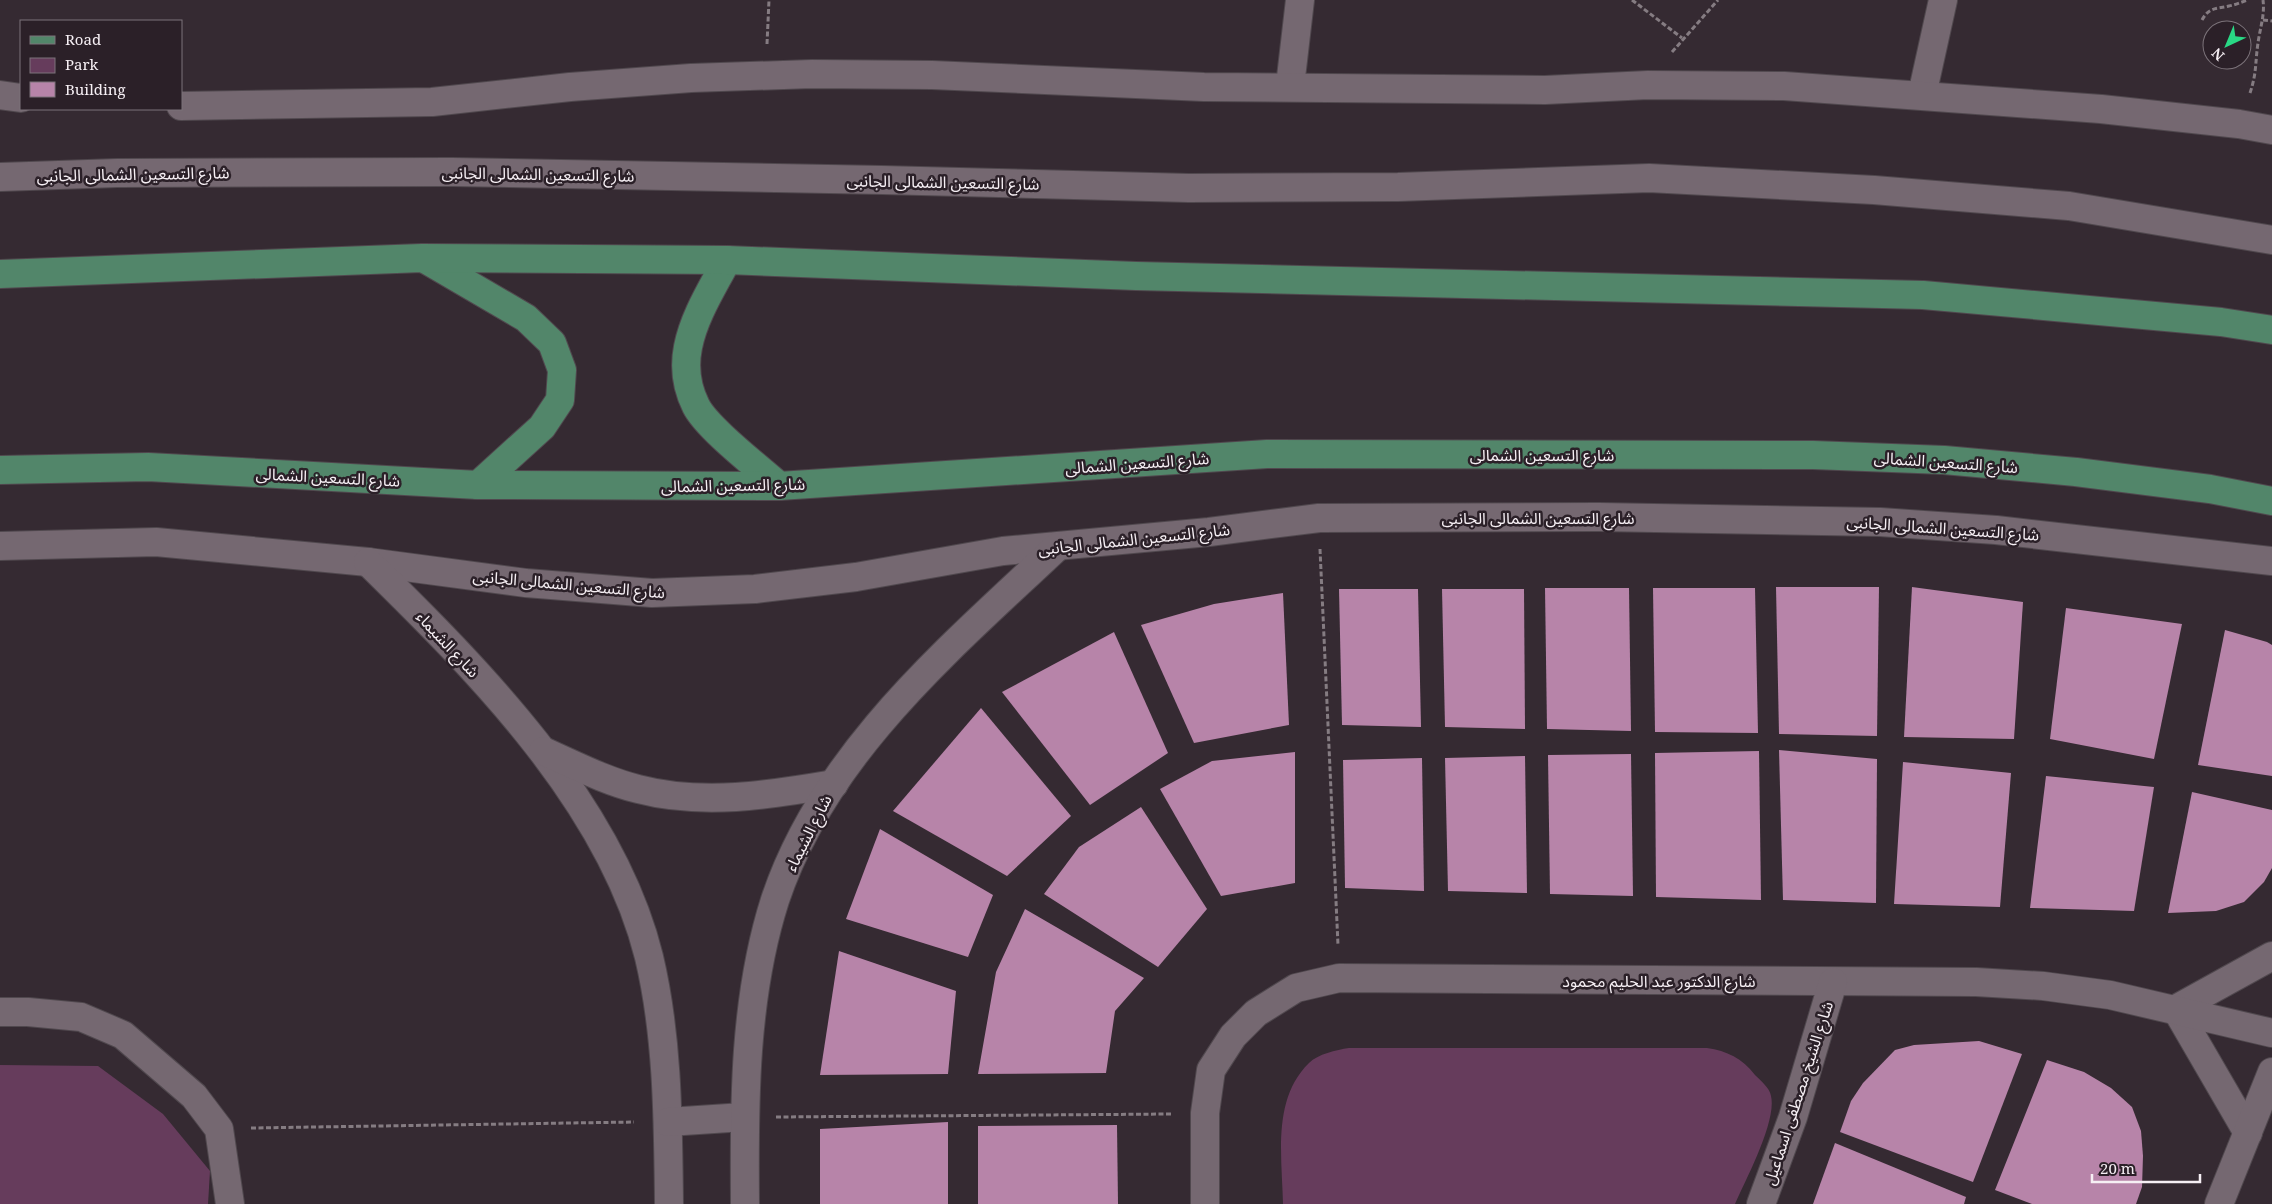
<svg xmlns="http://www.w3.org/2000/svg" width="2272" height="1204" viewBox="0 0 2272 1204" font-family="'Noto Serif','Noto Sans Arabic',serif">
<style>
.green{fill:#663c5c}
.building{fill:#b784a9}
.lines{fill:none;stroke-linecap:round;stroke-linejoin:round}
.minor-casing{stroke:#50484e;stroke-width:30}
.major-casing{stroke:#50484e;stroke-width:30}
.path{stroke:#857c82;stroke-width:3;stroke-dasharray:5 2.5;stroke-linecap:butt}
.minor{stroke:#756871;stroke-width:28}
.major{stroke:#52866a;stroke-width:28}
.labels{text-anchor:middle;stroke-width:5;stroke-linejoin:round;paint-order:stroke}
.street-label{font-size:16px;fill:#f6eff4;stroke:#2b2028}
</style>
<rect width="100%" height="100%" fill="#352a32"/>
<g class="green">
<path d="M1349,1048H1707C1727,1051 1742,1058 1755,1075C1760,1080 1770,1088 1771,1096C1777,1121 1746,1179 1735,1204H1283C1282,1157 1272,1099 1309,1063C1318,1054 1336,1050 1349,1048Z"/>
<polygon points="0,1065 98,1066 163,1114 210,1171 208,1204 0,1204"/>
</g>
<g class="building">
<polygon points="1776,587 1879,587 1877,736 1779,734"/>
<polygon points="1912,587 2023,602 2014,739 1904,737"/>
<polygon points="1545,588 1629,588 1631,731 1547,729"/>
<polygon points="1653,588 1755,588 1758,733 1655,732"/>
<polygon points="1339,589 1418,589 1421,727 1342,725"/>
<polygon points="1442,589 1524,589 1525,729 1445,727"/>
<polygon points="1283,593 1289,725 1194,743 1141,625 1214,604"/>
<polygon points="2066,608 2182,624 2154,759 2050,739"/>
<polygon points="2225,630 2267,642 2272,645 2272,776 2198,765"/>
<polygon points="1114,632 1168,753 1090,805 1002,692"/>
<polygon points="981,708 1071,816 1007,876 893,811"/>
<polygon points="1779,750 1877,759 1876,903 1783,900"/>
<polygon points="1759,751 1761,900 1656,897 1655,753"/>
<polygon points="1295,752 1295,883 1221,896 1160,789 1212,761"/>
<polygon points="1631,754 1633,896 1550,894 1548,755"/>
<polygon points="1525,756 1527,893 1448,891 1445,758"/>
<polygon points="1422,758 1424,891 1345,888 1343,760"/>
<polygon points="1903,762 2011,773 2000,907 1894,904"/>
<polygon points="2046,776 2154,787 2134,911 2030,908"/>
<polygon points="2192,792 2272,810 2272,868 2264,882 2244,902 2216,911 2168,913"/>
<polygon points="1141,807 1207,909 1158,967 1044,894 1079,847"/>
<polygon points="880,829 993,895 968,957 846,919"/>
<polygon points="1025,909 1144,978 1115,1011 1106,1073 978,1074 996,972"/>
<polygon points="839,951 956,991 948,1074 820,1075"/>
<polygon points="1979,1041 2022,1054 1973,1182 1840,1132 1851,1101 1863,1083 1895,1050 1914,1045"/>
<polygon points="2047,1060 2084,1072 2111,1088 2132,1107 2141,1131 2143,1156 2142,1187 2136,1204 2032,1204 1995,1190"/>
<polygon points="948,1122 948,1204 820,1204 820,1129"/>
<polygon points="1117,1125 1118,1204 978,1204 978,1126"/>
<polygon points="1835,1143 1966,1197 1964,1204 1813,1204"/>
</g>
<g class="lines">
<g class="minor-casing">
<g id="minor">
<polyline points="1290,86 1300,0"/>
<polyline points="0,95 21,98"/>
<polyline points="1922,95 1943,0"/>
<polyline points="181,106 432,102 570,87 691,78 812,74 932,75 1204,87 1545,90 1648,85 1784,86 2101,109 2239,124 2272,130"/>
<polyline points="0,177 117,173 452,172 882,180 1189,188 1398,187 1649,178 1874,190 2069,206 2272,240"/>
<polyline points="0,546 156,542 368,562 526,583 652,593 755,589 856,577 1003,551 1209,532 1319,518 1599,517 1880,522 1996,530 2272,561"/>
<path d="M368,562C478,670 611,803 649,957C668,1037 668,1121 669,1204"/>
<path d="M543,751C573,764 605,781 638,789C703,806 769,795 834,784"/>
<polyline points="0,1012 28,1012 81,1017 123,1035 194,1096 219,1129 230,1204"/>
<polyline points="668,1122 744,1117"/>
<polyline points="2248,1133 2176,1009 2272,956"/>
<path d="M745,1204C744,1103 744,997 775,900C824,753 949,649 1057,547"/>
<polyline points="1205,1204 1205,1113 1211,1070 1233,1036 1256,1013 1296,988 1339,978 1976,982 2043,986 2110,995 2272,1033"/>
<polyline points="1761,1204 1793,1117 1833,982"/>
<polyline points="2219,1204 2272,1072"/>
</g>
</g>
<g class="major-casing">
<g id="major">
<polyline points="425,259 526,318 552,343 562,370 560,400 542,427 478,485"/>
<path d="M727,260C713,287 694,316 688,347C684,367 687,388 696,406C707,428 759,468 779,486"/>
<polyline points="0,274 422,258 727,260 1136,276 1923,295 2221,322 2272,330"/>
<polyline points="0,470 148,467 478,485 779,486 1267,454 1813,455 1944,460 2076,472 2210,489 2272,501"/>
</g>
</g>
<g class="path">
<polyline points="1632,0 1682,38"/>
<path d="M2202,20C2209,7 2216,9 2229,6C2235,5 2241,2 2248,0"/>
<polyline points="2263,20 2272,21"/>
<polyline points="767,44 769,0"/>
<polyline points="1672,52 1718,0"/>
<path d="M2250,93C2257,72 2255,63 2258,43C2260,28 2265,15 2263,0"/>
<polyline points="1320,549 1338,945"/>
<polyline points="776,1117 1172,1114"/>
<polyline points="251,1128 634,1122"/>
</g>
<use href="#minor" class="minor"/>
<use href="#major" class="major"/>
</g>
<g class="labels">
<g class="street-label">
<text transform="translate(133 174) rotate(-1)" y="6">شارع التسعين الشمالى الجانبى</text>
<text transform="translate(538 174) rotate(1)" y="6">شارع التسعين الشمالى الجانبى</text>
<text transform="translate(943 182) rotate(1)" y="6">شارع التسعين الشمالى الجانبى</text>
<text x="1542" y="461">شارع التسعين الشمالى</text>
<text transform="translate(1946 462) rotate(4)" y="6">شارع التسعين الشمالى</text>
<text transform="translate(1137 463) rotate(-4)" y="6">شارع التسعين الشمالى</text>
<text transform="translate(328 477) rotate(3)" y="6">شارع التسعين الشمالى</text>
<text transform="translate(733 485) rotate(-1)" y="6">شارع التسعين الشمالى</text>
<text x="1538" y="524">شارع التسعين الشمالى الجانبى</text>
<text transform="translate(1943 528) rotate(4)" y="6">شارع التسعين الشمالى الجانبى</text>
<text transform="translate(1134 539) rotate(-6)" y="6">شارع التسعين الشمالى الجانبى</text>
<text transform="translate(569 584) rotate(5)" y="6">شارع التسعين الشمالى الجانبى</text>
<text transform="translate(448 644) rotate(47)" y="6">شارع الشيماء</text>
<text transform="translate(808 833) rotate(-63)" y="6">شارع الشيماء</text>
<text x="1659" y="987">شارع الدكتور عبد الحليم محمود</text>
<text transform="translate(1798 1093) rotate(-72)" y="6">شارع الشيخ مصطفى اسماعيل</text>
</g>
</g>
<rect x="20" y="20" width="162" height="90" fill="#2b2028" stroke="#7c737a"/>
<rect x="30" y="36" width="25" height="8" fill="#52866a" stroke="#7c737a"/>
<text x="65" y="45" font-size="15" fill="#f6eff4">Road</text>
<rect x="30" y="58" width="25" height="15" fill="#663c5c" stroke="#7c737a"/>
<text x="65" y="70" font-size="15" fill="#f6eff4">Park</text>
<rect x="30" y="82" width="25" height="15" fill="#b784a9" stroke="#7c737a"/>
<text x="65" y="95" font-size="15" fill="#f6eff4">Building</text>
<g transform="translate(2227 45) rotate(224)"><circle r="24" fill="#2b2028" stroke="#7c737a"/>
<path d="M0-4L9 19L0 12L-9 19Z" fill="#29d885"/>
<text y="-8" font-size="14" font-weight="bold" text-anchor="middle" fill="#f6eff4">N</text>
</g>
<path d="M2092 1174v8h108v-8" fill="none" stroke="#f6eff4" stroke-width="2.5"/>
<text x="2100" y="1174" font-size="15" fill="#f6eff4" stroke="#2b2028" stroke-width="4" paint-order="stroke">20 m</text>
</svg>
